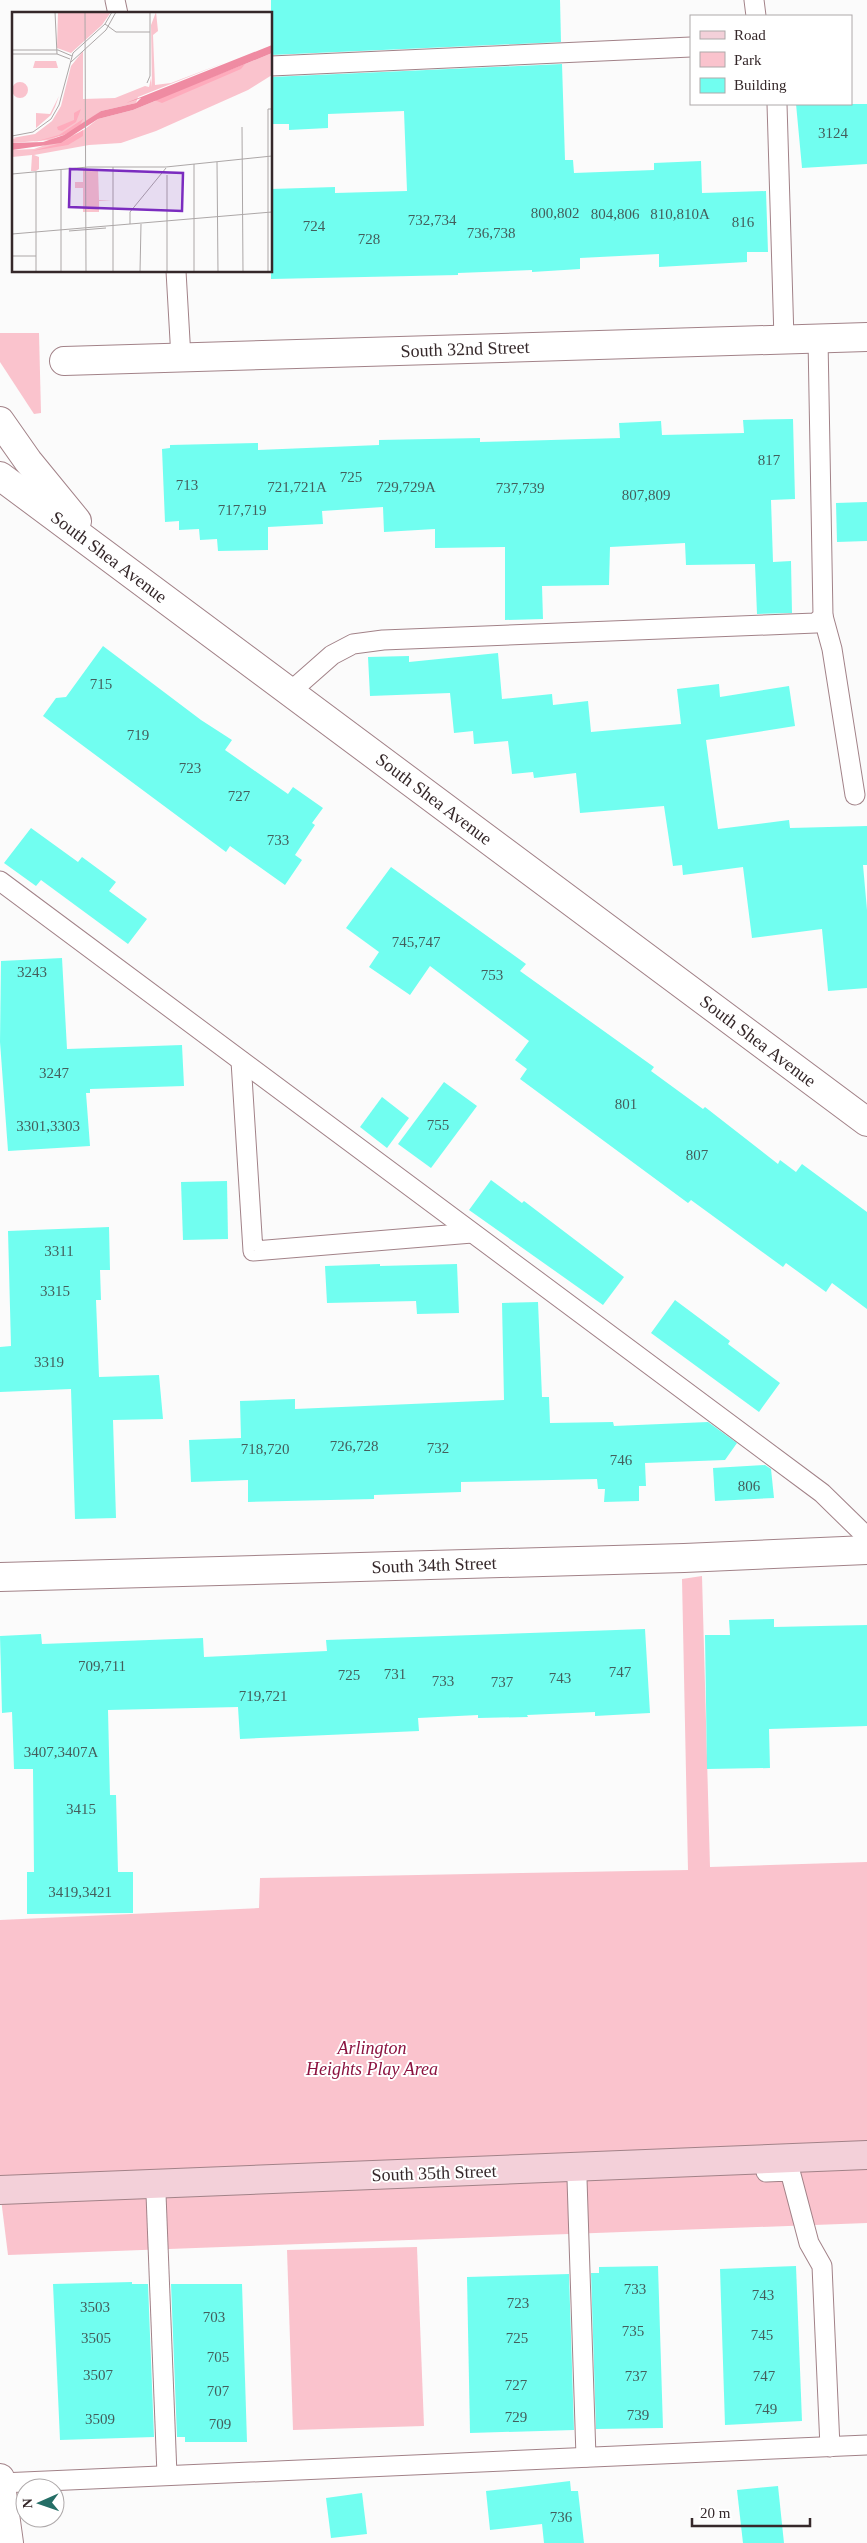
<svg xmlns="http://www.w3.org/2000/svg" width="867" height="2543" viewBox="0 0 867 2543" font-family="Georgia,serif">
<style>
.green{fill:#fac3cd}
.building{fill:#71fef0}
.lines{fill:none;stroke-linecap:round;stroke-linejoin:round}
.service-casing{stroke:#a28288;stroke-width:21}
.minor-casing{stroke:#a28288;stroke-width:30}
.secondary-casing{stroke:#a28288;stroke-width:30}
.service{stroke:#fff;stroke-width:19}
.minor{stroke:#fff;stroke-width:28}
.secondary{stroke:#f3d0d9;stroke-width:28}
.labels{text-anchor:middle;stroke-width:4;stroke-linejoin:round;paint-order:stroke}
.number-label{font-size:15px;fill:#445e5c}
.street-label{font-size:18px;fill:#35282a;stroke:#fff}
.park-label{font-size:18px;font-style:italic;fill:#8b1340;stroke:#fff}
.inset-road{fill:none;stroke:#aca7a7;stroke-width:1}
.view{fill:#7b2cbf;fill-opacity:0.15;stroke:#7b2cbf;stroke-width:2.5}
.inset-edge{fill:none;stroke:#35282a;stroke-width:2.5}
</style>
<rect width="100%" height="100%" fill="#fbfbfb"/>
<g class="green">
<polygon points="0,333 39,333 41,413 34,414 0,362"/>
<polygon points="702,1576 710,1867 867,1862 867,2223 8,2255 0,2191 0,1920 259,1908 260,1878 688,1870 682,1579"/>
<polygon points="417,2247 424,2426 293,2430 287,2250"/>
</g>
<g class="building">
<polygon points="271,0 560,0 561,42 271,55"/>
<polygon points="562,64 565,160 573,160 574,173 654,170 654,163 701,161 702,193 766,191 768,252 747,252 747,262 659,267 659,254 580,258 580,269 532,272 532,270 458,273 458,275 271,279 271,189 335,187 335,193 407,191 404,111 328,114 328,128 289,130 289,124 271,124 271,77"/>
<polygon points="796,104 867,104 867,164 802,168"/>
<polygon points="793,419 795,499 771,500 773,562 791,561 792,613 757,614 755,564 686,565 685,543 610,547 609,585 542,586 543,619 505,620 505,547 435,548 435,529 384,532 383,507 322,511 323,524 268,527 268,550 218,551 217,539 200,540 199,529 179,530 179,521 165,522 162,449 170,448 170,445 258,443 258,450 379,445 379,440 480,438 480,442 620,438 619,423 661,421 662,435 744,433 743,420"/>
<polygon points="867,502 867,541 837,542 836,503"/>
<polygon points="103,646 201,720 232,740 225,750 288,794 293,787 323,808 312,823 315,825 295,855 302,860 285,885 230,846 226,852 43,716 56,698 66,697"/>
<polygon points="498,653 502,699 552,694 553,705 588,701 591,732 681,724 677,689 719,684 720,697 789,686 795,726 706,740 718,829 789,820 790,828 867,826 867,865 863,865 867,910 867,988 828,991 822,929 752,938 743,867 683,875 682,865 673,866 664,806 580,813 576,773 534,778 533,772 512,774 508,741 474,744 473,731 454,733 450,693 370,696 368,657 409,656 409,662"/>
<polygon points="31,828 78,862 82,857 116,882 109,891 147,919 128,944 41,880 36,886 4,863"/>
<polygon points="391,867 526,964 520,971 654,1067 651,1071 703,1109 705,1107 778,1164 780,1160 796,1172 802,1164 867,1212 867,1309 832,1283 826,1292 786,1263 783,1267 691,1200 688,1203 520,1079 527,1069 515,1060 529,1041 430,966 410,995 369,967 379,952 346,928"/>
<polygon points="62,958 67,1049 182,1045 184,1086 90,1089 90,1093 86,1093 90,1146 8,1151 0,1042 1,961"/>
<polygon points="444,1082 477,1106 431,1168 398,1144"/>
<polygon points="382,1097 409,1118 387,1148 360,1127"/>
<polygon points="491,1180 522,1203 524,1201 624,1277 603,1305 469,1210"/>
<polygon points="227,1181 228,1239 183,1240 181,1182"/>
<polygon points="109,1227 110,1270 100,1270 101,1300 96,1300 99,1377 159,1375 163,1419 113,1420 116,1518 75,1519 71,1389 0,1392 0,1347 11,1346 8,1231"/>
<polygon points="380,1264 380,1266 457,1264 459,1313 417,1314 416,1301 327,1303 325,1266"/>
<polygon points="675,1300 730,1341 728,1344 780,1383 759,1412 651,1333"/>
<polygon points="538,1302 542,1397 549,1397 550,1423 613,1422 614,1426 708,1422 737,1443 725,1460 645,1463 646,1486 639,1486 639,1501 604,1502 605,1489 598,1489 597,1479 461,1482 461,1492 374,1495 374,1499 248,1502 248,1480 191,1482 189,1440 241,1438 240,1401 295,1399 295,1409 504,1400 502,1303"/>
<polygon points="765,1465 771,1469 774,1498 715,1501 713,1468"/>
<polygon points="774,1619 774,1627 867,1625 867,1726 769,1729 770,1768 707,1769 705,1635 730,1635 729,1620"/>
<polygon points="645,1629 650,1713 595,1716 595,1712 527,1715 528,1717 478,1718 478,1715 418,1718 419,1731 240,1739 238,1707 108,1710 110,1795 116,1795 118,1872 133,1872 133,1913 27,1914 27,1872 34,1872 33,1769 14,1769 12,1712 2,1713 0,1636 41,1634 42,1644 203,1638 204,1657 327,1651 326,1640"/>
<polygon points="658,2266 663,2428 596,2429 591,2273 599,2273 599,2267"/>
<polygon points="796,2266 802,2421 725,2425 720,2269"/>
<polygon points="569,2274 574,2430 470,2433 467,2277"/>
<polygon points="132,2282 132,2284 148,2284 154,2437 60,2440 53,2284"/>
<polygon points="171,2284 242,2284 247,2442 185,2442 185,2437 177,2437"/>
<polygon points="570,2481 571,2491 578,2491 584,2543 544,2543 542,2524 490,2530 486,2491"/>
<polygon points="778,2486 784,2543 743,2543 737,2490"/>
<polygon points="362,2493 367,2534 331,2538 326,2498"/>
</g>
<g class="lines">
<g class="service-casing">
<g id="service">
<polyline points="115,0 118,14"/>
<polyline points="754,0 756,16"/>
<polyline points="271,66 691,47"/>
<polyline points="777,104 784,339"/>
<polyline points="176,271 181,358"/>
<polyline points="823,616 832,649 855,795"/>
<polyline points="290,692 332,655 353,644 383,640 816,623 823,616 818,339"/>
<polyline points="0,881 822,1493 867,1537"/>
<polyline points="241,1061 253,1251 472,1233"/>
<polyline points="766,2172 790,2171 809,2243 822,2266 830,2447"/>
<polyline points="577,2179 586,2457"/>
<polyline points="156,2194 167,2475"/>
<polyline points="1,2483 867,2445"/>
</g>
</g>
<g class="minor-casing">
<g id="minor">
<polyline points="64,361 867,337"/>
<polyline points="0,421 28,461 77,521"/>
<polyline points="0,476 867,1122"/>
<polyline points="0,1577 684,1558 867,1550"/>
<polyline points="0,2478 9,2543"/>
</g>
</g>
<g class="secondary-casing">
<polyline id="secondary" points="0,2190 867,2155"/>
</g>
<use href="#service" class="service"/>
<use href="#minor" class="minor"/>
<use href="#secondary" class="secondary"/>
</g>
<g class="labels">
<g class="number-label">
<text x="833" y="138">3124</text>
<text x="555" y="218">800,802</text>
<text x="615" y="219">804,806</text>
<text x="680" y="219">810,810A</text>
<text x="432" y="225">732,734</text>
<text x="743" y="227">816</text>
<text x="314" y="231">724</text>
<text x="491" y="238">736,738</text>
<text x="369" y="244">728</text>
<text x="769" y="465">817</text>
<text x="351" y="482">725</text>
<text x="187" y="490">713</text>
<text x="297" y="492">721,721A</text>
<text x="406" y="492">729,729A</text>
<text x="520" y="493">737,739</text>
<text x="646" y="500">807,809</text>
<text x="242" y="515">717,719</text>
<text x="101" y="689">715</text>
<text x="138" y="740">719</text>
<text x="190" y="773">723</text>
<text x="239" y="801">727</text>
<text x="278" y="845">733</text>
<text x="416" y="947">745,747</text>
<text x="32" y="977">3243</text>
<text x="492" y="980">753</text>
<text x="54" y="1078">3247</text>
<text x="626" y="1109">801</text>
<text x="438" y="1130">755</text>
<text x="48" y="1131">3301,3303</text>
<text x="697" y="1160">807</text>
<text x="59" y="1256">3311</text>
<text x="55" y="1296">3315</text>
<text x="49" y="1367">3319</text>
<text x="354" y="1451">726,728</text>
<text x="438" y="1453">732</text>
<text x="265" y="1454">718,720</text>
<text x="621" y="1465">746</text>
<text x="749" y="1491">806</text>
<text x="102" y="1671">709,711</text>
<text x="620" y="1677">747</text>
<text x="395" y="1679">731</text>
<text x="349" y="1680">725</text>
<text x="560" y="1683">743</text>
<text x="443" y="1686">733</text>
<text x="502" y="1687">737</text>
<text x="263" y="1701">719,721</text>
<text x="61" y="1757">3407,3407A</text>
<text x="81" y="1814">3415</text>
<text x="80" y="1897">3419,3421</text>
<text x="635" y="2294">733</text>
<text x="763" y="2300">743</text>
<text x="518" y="2308">723</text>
<text x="95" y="2312">3503</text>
<text x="214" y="2322">703</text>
<text x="633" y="2336">735</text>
<text x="762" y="2340">745</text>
<text x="96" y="2343">3505</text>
<text x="517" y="2343">725</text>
<text x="218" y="2362">705</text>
<text x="98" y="2380">3507</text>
<text x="636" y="2381">737</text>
<text x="764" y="2381">747</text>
<text x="516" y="2390">727</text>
<text x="218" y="2396">707</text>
<text x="766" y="2414">749</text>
<text x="638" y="2420">739</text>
<text x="516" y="2422">729</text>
<text x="100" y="2424">3509</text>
<text x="220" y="2429">709</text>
<text x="561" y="2522">736</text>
</g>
<g class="street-label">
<text transform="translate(465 349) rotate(-2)" y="6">South 32nd Street</text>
<text transform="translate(109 557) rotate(37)" y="6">South Shea Avenue</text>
<text transform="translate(434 799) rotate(37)" y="6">South Shea Avenue</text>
<text transform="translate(758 1041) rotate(37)" y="6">South Shea Avenue</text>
<text transform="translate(434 1565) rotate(-2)" y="6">South 34th Street</text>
<text transform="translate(434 2173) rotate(-2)" y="6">South 35th Street</text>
</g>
<g class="park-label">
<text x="372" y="2054">Arlington<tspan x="372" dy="21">Heights Play Area</tspan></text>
</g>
</g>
<g transform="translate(12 12)">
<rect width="260" height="260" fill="#fbfbfb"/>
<path d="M46,0H99L90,13L59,41L45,36ZM144,0L146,19L141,23L143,73L159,71L214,50L126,85L124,91L89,99L67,115L38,128L0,131V127H4L0,126L23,122L40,109L49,94L59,54L71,39V87L103,86L133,74L137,75L139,66L140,75L139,13ZM260,41V63L236,78L144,119L109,131L77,133L22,143L27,145V157L24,159H19L20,143L0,145V138L22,137L69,120L86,107L121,98ZM23,49H44L46,56H21ZM0 78a8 8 0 1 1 16 0a8 8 0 1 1-16 0ZM47,84L43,95L39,103L24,116V101L38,102ZM86,157L87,188L100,189H87V200H71V176H63V170H71V158Z" fill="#fac3cd"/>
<path d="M233,52L229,57L150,91L142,88ZM69,97L64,110L50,119L46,118L45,115L62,108V101ZM71,107L67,115L52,123L18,131L47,123ZM71,118V124L56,133L20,139L49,131Z" fill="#feabbc"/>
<path d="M260,33V41L121,98L86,107L49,131L0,138V131L31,130L52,123L89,99L124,91L129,86L114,91Z" fill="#ef8ba2"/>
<path class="inset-road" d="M43,0L45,42M73,0L74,260M93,12L104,20H138M0,38H46L60,44M0,42H45L58,47M59,50L94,18L104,0M135,71L138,64V0M230,115L231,260M0,124L21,120L39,107L47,93L61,41L93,12L100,0M205,150L206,260M182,152V260M101,155V260M0,162L76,155H154L260,144M0,169V222M118,212V200L154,156M57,219L94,216M0,222L260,200M0,244H24M24,260V160M49,260V158M128,260L129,212M155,260V163M256,260V97H260"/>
<path class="view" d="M58,157L171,161L170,199L57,195Z"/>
<rect width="260" height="260" class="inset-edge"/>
</g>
<rect x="690" y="15" width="162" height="90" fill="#ffffff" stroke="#aea9aa"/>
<rect x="700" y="31" width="25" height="8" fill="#f3d0d9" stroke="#aea9aa"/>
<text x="734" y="40" font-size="15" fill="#35282a">Road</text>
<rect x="700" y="52" width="25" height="15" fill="#fac3cd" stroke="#aea9aa"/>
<text x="734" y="65" font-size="15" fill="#35282a">Park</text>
<rect x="700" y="78" width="25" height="15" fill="#71fef0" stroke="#aea9aa"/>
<text x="734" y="90" font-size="15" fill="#35282a">Building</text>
<g transform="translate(40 2503) rotate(268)"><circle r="24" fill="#ffffff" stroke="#aea9aa"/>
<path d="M0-4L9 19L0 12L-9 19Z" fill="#256e66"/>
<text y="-8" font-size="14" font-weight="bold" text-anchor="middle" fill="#35282a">N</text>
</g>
<path d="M692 2518v8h118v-8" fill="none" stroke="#35282a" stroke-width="2.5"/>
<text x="700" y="2518" font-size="15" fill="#35282a" stroke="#ffffff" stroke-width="4" paint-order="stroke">20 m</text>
</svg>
